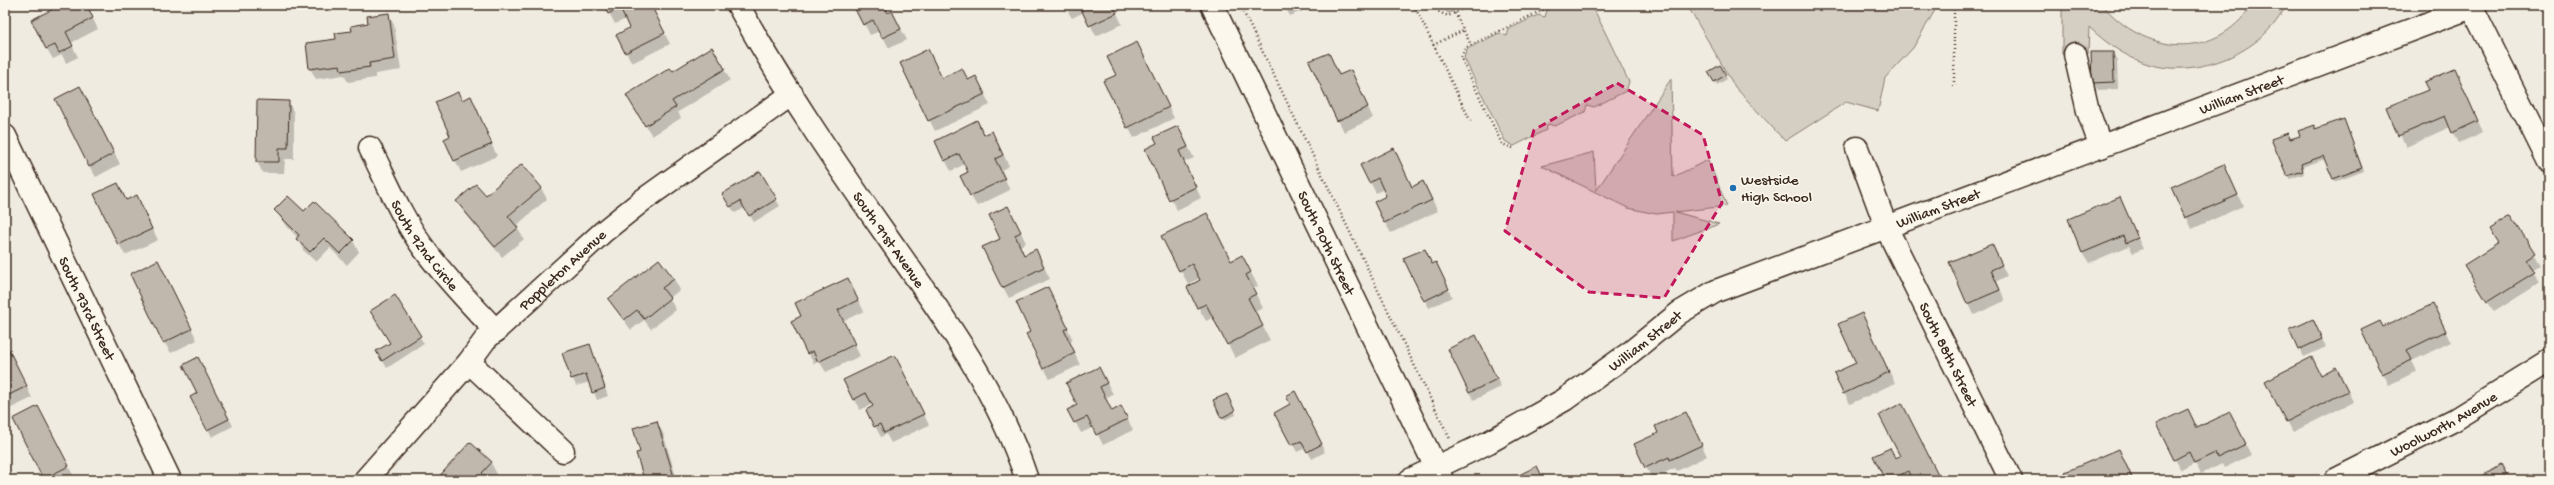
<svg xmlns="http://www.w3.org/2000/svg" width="2554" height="485" viewBox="0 0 2554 485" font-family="'Gochi Hand',sans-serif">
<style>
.green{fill:#d5cec3;stroke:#887c70}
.shadow{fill:#0003}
.building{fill:#c0b8ad;stroke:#3b2a1e}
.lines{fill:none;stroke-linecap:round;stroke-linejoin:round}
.minor-casing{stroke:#3b2a1e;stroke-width:25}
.major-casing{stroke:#3b2a1e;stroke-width:25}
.path{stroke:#3b2a1e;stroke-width:2.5;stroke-dasharray:1 3;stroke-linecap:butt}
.minor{stroke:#fbf7ec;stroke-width:22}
.major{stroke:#fbf7ec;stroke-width:22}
.marked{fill:#c2185b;fill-opacity:0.2;stroke:#c2185b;stroke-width:3;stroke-dasharray:8 5;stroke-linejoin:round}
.poi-dot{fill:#1f6fb2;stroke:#fbf7ec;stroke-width:1.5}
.labels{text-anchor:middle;stroke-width:3;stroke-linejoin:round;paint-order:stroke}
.street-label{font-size:15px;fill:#3b2a1e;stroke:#fbf7ec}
.poi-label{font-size:15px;fill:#3b2a1e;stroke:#fbf7ec;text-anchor:start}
</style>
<rect width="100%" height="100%" fill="#f0ebe0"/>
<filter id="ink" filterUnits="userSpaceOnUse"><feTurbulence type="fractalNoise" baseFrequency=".025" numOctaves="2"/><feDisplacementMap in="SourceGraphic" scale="8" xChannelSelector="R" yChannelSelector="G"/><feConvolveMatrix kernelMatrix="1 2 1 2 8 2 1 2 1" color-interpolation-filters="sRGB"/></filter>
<g filter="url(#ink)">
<g class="green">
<polygon points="1438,5 1465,5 1449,13"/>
<polygon points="1559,5 1592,5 1629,82 1626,91 1594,107 1587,105 1585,112 1555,126 1548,124 1546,130 1514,146 1505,141 1464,58 1467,49 1499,33 1507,36 1509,29 1538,15 1545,17 1547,10"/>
<polygon points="1687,5 1938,5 1913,48 1885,78 1878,111 1846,102 1785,141 1735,87"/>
<path d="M2062,5H2103C2143,54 2215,62 2252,5H2286C2264,53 2197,79 2148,64C2125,57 2106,43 2089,27L2088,54H2062Z"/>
<polygon points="1671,79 1673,177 1708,160 1727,206 1675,212 1719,224 1673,241 1673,212 1656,214 1628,208 1542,166 1594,152 1596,191"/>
</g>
<g class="shadow">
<polygon points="63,5 86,5 98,29 71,43 78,57 66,63 62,55 53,59 47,49"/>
<polygon points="605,5 650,5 670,44 632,63 626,52 631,29 626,19 615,24"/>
<polygon points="855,5 884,5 889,14 892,12 907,40 889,48 880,31 870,35"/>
<polygon points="1064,5 1113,5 1122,24 1096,36 1084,12 1072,18"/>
<polygon points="1284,5 1311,5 1311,7 1290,16"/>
<polygon points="2542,5 2549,5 2549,12"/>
<polygon points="388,14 394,25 401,70 375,74 375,78 348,82 344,75 316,79 310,68 337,40"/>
<polygon points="2113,53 2117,60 2118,89 2098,90 2093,82"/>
<polygon points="1142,54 1174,118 1134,138 1128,127"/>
<polygon points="1311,62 1334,65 1339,76 1356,82 1373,118 1344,132"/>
<polygon points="901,63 942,79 968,81 976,77 990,105 935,131"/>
<polygon points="1720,66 1727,79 1717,85 1710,72"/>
<polygon points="724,69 730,80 678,112 681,118 652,136 634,106 672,73"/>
<polygon points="2455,70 2483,132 2459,143 2450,127 2406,147 2388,108 2429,90"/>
<polygon points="86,98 120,164 96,177 89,166"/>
<polygon points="470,98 497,156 461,172 445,140 452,137 462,101"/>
<polygon points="288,102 294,113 294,159 285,159 284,173 263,173 257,162"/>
<polygon points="2344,120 2364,171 2335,182 2325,159 2302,167 2304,174 2290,179 2273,140 2290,140 2301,136 2314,126 2316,130"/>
<polygon points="977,122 985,136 992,133 998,143 1009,166 1001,170 1010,190 977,206 970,195 969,172 965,164 951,171 945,160"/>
<polygon points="1178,127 1194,158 1184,162 1201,198 1177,210 1146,149 1159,143"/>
<polygon points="1399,160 1413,188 1423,182 1438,211 1391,233 1385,223 1388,197 1384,189 1376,193 1370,182"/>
<polygon points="2224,165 2243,206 2192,229 2173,188"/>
<polygon points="759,172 780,206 754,222 745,208 735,213 723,195"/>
<polygon points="541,188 547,199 516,226 524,239 502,257 464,212 457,201"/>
<polygon points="136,197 158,240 125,255 119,244 127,201"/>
<polygon points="2119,198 2143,249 2133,253 2129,246 2089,263 2083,253"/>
<polygon points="314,202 353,241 359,252 347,265 330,248 316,262 303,250 298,238 282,221 276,210 304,213"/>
<polygon points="2511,217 2540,265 2532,270 2540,283 2494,312 2472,276 2500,244"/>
<polygon points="1014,218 1026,243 1020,246 1025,256 1041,261 1050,279 1009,298 1003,287 1002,239"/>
<polygon points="1214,228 1231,262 1242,256 1258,286 1253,289 1263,308 1255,312 1270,340 1235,358 1214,317 1206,321 1198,307 1200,278 1188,284 1163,237"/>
<polygon points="1992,245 2007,276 1997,281 2005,301 1974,315 1950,263"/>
<polygon points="1405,259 1432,265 1440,271 1452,297 1429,308"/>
<polygon points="164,273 197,340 171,353 164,342"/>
<polygon points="674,279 680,290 669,298 676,310 651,329 644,320 631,330 609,299"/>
<polygon points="847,279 864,311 843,321 860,356 826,372 819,361 814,364 808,353 803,316"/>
<polygon points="395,296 424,344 387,368 377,351 391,343"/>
<polygon points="1054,299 1073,340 1069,342 1080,365 1050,379 1044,368 1032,332"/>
<polygon points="2433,305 2451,342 2412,361 2417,371 2389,385 2362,331 2383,328"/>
<polygon points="1861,314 1895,383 1850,404 1844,393 1857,364"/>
<polygon points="2313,320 2326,347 2304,357 2291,330"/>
<polygon points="5,342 32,398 5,411"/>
<polygon points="1480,344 1501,387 1474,400 1469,392"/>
<polygon points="589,345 608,396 597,400 590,382 576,386 563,354"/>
<polygon points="895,356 929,425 891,443 886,434 881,437 875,426 873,404 860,410 854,399"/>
<polygon points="202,366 233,426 212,437 208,429 199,394"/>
<polygon points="1099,368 1113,394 1105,398 1112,412 1127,418 1133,430 1103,445 1094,427 1081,433 1069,410 1079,405"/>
<polygon points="2342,379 2353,402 2293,432 2287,421"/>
<polygon points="1229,399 1236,415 1224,420 1222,417"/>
<polygon points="1298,400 1325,452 1312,459 1306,448 1297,452 1276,413"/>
<polygon points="2230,413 2251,455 2224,468 2222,464 2201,474 2195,463 2181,470 2175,459 2197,429"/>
<polygon points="44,418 74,477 68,480 45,480 14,419"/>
<polygon points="657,422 663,433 677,480 633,480 644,477 642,452"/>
<polygon points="1691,424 1707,456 1677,471 1675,468 1652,479 1635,445"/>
<polygon points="2119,450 2134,480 2070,480"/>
<polygon points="1895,459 1941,480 1886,480"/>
<polygon points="491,463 497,474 491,480 437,480"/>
</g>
<g class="building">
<polygon points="61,5 87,5 93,18 66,32 73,46 59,53 55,45 46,49 31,20"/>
<polygon points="604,5 651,5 665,33 625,53 616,35 629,28 620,8 608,14"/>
<polygon points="853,5 884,5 888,13 892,11 901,29 882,38 873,20 863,25"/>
<polygon points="1079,5 1113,5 1117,13 1089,26"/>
<polygon points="1283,5 1295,5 1285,10"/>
<polygon points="389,13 395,59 369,63 370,67 341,71 340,65 309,69 306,43 336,39 335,33 352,31 351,26 368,23 367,16"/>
<polygon points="1137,42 1169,107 1127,128 1103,81 1116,75 1107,57"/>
<polygon points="712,47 725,69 672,101 676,107 645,126 626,95 670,68 673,71"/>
<polygon points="928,49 942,78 962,68 968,80 976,76 985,94 928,121 900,63"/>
<polygon points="2091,52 2113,52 2114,82 2092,83"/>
<polygon points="1329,53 1339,75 1351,70 1368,107 1337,121 1309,61"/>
<polygon points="1720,65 1726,75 1714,82 1708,72"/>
<polygon points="2455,69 2478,121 2452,133 2445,116 2398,136 2386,107 2428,90 2424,82"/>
<polygon points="80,86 114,153 89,167 55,99"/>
<polygon points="458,92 462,100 471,96 492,144 454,161 444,139 450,136 435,102"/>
<polygon points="257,100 289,101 288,148 279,148 279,162 256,162"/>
<polygon points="2344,119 2362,168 2333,179 2323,156 2301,164 2303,171 2287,176 2271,139 2288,133 2290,139 2300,136 2298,131 2315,125 2315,129"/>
<polygon points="977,120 984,135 992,131 1003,155 995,159 1005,179 970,196 960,176 968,172 959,154 944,161 935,141"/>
<polygon points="1178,126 1188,147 1179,151 1196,187 1169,200 1145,149 1157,143 1154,137"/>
<polygon points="1394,148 1412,187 1423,181 1432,200 1384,223 1374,202 1386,196 1378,178 1369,183 1360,165"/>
<polygon points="522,164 542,188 508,216 518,228 495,247 456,201 476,184 486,195"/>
<polygon points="2224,164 2238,195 2185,218 2171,187"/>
<polygon points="760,171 777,199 749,216 740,201 730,207 722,194"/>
<polygon points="118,183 126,200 137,195 152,229 118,245 94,194"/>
<polygon points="288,196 304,211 314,201 354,240 340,254 324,238 310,252 296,239 299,235 274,210"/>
<polygon points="2120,197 2138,238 2126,243 2123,236 2082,253 2068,219"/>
<polygon points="1008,206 1021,232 1015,235 1024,255 1036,249 1044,267 1002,288 982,247 1000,239 989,215"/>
<polygon points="1207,213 1231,261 1242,255 1251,272 1246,275 1256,294 1248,298 1263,326 1227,345 1206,304 1197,308 1187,287 1200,280 1192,264 1179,271 1161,236"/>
<polygon points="2511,216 2535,253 2526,259 2535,272 2487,302 2464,265 2499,243 2490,229"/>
<polygon points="1992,244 2002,265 1991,270 2000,290 1967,304 1949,262"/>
<polygon points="1425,249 1432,264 1436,262 1449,289 1424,301 1403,258"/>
<polygon points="659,259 674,279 662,288 670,298 644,319 637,310 624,320 608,299"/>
<polygon points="158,260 192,329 163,343 130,274"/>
<polygon points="848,278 858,300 838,310 855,344 818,362 813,351 807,354 791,321 801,316 795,303"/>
<polygon points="1048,287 1068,328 1064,330 1075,353 1043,369 1026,334 1030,332 1016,302"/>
<polygon points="395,295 421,336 382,361 376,351 390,343 370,311"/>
<polygon points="2433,304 2446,331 2407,350 2412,360 2382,374 2361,330 2380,321 2383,327"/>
<polygon points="1862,313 1889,372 1843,394 1834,373 1856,363 1838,324"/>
<polygon points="2313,319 2322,339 2298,350 2289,330"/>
<polygon points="1476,335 1497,379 1469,393 1448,349"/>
<polygon points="5,342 27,386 5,397"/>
<polygon points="590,344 605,388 592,393 586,374 571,379 562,353"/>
<polygon points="895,355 924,414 884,433 880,424 874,427 866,410 873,406 866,393 853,400 843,380"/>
<polygon points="198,357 229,419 207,430 190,397 197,393 183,365"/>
<polygon points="2312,357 2321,375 2336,367 2348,391 2286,422 2265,381"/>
<polygon points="1099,367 1107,383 1100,387 1112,411 1121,406 1128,419 1096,435 1087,417 1074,423 1067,410 1077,405 1066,383"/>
<polygon points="1295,391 1322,444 1307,452 1301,441 1291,445 1274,413 1290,404 1286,396"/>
<polygon points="1227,394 1235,411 1221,418 1213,400"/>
<polygon points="1902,403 1941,480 1912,480 1908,471 1890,480 1885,480 1873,456 1890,448 1895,458 1900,456 1879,415"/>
<polygon points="38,406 69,466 43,479 13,419"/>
<polygon points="2188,409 2197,428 2230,412 2246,444 2217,458 2215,453 2194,463 2189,452 2174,460 2156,424"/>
<polygon points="1686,412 1702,445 1670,460 1669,457 1645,468 1634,444 1658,433 1655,426"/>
<polygon points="657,421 675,480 630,480 643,476 636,453 640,452 633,428"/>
<polygon points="470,442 492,462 482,473 489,480 436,480"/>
<polygon points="2119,449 2133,480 2069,480 2065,472"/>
<polygon points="2502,465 2510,480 2474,480"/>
<polygon points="1537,466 1544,480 1509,480"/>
<polygon points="1151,477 1152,480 1143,480"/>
</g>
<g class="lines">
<g class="minor-casing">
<g id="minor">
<path id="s1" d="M738,5C781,83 832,158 884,232C939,310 997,388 1027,480"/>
<polyline points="2471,5 2549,162"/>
<polyline points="2075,54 2088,111 2101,147"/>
<path id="s2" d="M5,136L170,480"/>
<path id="s3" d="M370,148C387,182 402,219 425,250C446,279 472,305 496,331"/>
<path id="s4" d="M1857,148L1887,229L2011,480"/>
<polyline points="469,362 563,451"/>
<path id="s5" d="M365,480L469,362L485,340L603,232L643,200L792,94"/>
<path id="s6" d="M1410,480L1489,442L1564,400L1631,352L1679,313L1716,291L2472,7"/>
<path id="s7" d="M2335,480L2454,420L2549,361"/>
</g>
</g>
<g class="major-casing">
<g id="major">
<path id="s8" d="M1212,5L1442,480"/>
</g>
</g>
<g class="path">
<polyline points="1240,5 1450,439"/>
<polyline points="1414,5 1471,122"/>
<polyline points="1435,5 1437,11 1448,16 1471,5"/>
<polyline points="1954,5 1954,87"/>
<polyline points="1455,13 1471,45"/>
<polyline points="1433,45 1464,30"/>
<polyline points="1513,148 1502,144 1461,58 1465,48 1553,5"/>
</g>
<use href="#minor" class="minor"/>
<use href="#major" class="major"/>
</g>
</g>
<path class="marked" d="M1617,83L1703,135L1722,203L1664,298L1589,292L1505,231L1534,130Z"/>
<circle class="poi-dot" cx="1733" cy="188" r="4"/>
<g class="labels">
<g class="street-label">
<text dy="5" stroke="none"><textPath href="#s6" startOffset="922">William Street</textPath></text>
<text dy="5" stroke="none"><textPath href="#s6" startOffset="598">William Street</textPath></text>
<text dy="5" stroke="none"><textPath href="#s1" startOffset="279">South 91st Avenue</textPath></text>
<text dy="5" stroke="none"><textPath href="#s8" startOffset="264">South 90th Street</textPath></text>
<text dy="5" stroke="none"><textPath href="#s3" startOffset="112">South 92nd Circle</textPath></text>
<text dy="5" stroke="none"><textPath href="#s5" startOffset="289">Poppleton Avenue</textPath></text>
<text dy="5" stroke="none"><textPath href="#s2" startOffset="191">South 93rd Street</textPath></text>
<text dy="5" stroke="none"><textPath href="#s6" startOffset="274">William Street</textPath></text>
<text dy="5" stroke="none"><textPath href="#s4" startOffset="226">South 88th Street</textPath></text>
<text dy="5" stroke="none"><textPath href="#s7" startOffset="122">Woolworth Avenue</textPath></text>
</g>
<g class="poi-label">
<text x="1741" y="184">Westside<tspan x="1741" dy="17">High School</tspan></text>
</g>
</g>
<rect width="2554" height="485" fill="none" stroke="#fbf7ec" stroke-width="20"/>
<rect x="10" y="10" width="2534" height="465" fill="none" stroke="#3b2a1e" stroke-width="1.5" filter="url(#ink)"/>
</svg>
